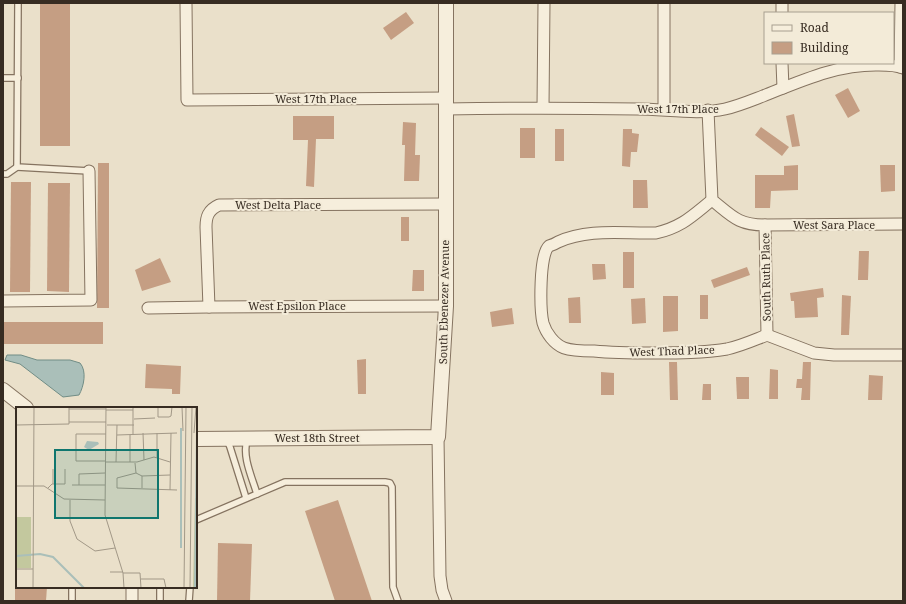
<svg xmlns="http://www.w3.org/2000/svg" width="906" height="604" viewBox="0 0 906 604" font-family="'Noto Serif',serif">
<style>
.water{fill:#aabfb9;stroke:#718d86}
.building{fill:#c59e83}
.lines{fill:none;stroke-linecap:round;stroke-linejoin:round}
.service-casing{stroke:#857360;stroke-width:8}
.minor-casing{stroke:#857360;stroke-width:13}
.tertiary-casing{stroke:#857360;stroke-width:16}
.service{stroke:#f6eedc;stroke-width:5.5}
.minor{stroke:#f6eedc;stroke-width:11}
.tertiary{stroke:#f6eedc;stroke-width:14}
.labels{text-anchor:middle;stroke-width:4;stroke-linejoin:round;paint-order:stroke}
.street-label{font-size:11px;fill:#372c22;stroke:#f3ebd8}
.inset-river{fill:none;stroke:#aabfb9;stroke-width:2}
.inset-road{fill:none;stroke:#a29887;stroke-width:1}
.view{fill:#0f766e;fill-opacity:0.15;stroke:#0f766e;stroke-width:2}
.inset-edge{fill:none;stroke:#372c22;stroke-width:2}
</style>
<rect width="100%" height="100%" fill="#eae0ca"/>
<path class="water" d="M7,355H21L37,360H70L80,363C87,371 84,386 79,395L63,397L20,364L5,360Z"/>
<g class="building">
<rect x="40" y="3" width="30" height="143"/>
<polygon points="406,12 414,23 391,40 383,28"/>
<polygon points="848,88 860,111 848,118 835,95"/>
<polygon points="794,114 800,146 792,147 786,116"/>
<polygon points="293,116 334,116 334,139 316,139 314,187 306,186 308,140 293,140"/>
<polygon points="403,122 416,123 415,155 420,155 419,181 404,181 405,145 402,145"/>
<polygon points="761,127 789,147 782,156 755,135"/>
<rect x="520" y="128" width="15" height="30"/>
<rect x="555" y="129" width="9" height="32"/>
<polygon points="623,129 632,129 632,133 639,134 637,152 631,152 630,167 622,166"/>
<polygon points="98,163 109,163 109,308 97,308"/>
<polygon points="798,165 798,190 771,191 770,208 755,208 755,175 784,175 784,166"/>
<polygon points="880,165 895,165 895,191 881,192"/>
<polygon points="633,180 647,180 648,208 633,208"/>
<polygon points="11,182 31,182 30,292 10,292"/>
<polygon points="48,183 70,183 69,292 47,291"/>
<rect x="401" y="217" width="8" height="24"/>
<polygon points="859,251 869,251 868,280 858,280"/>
<rect x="623" y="252" width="11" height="36"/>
<polygon points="160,258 171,282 142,291 135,270"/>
<polygon points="592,264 605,264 606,279 593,280"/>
<polygon points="747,267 750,275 714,288 711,280"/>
<polygon points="413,270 424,270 424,291 412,291"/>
<polygon points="823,288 824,297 817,298 818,317 795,318 794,301 791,301 790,293"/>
<rect x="700" y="295" width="8" height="24"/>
<polygon points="842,295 851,296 849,335 841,335"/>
<polygon points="663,296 678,296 678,331 663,332"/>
<polygon points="580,297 581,323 569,323 568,298"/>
<polygon points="645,298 646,323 632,324 631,299"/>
<polygon points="512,308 514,324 492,327 490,312"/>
<rect x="3" y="322" width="100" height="22"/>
<polygon points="366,359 366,394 358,394 357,360"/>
<polygon points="669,362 677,362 678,400 670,400"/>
<polygon points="803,362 811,362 810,400 801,400 802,388 796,388 797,379 802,379"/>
<polygon points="146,364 181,366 180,394 172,394 172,389 145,388"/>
<polygon points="770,369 778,370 778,399 769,399"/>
<polygon points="601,372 614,373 614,395 601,395"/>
<polygon points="869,375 883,376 882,400 868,400"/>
<polygon points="736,377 749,377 749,399 737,399"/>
<polygon points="703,384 711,384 711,400 702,400"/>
<polygon points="338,500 372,601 335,601 305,511"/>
<polygon points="218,543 252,544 250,601 217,601"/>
<polygon points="15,587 47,587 46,601 15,601"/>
</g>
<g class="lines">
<g class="service-casing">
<g id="service">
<polyline points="18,3 17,167 89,171"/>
<polyline points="3,78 18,78"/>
<polyline points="3,174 7,174 17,167"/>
<polyline points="227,440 230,447 246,498"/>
<path d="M247,440C242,457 252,477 257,494"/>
<polyline points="196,520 285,482 385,482 390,483 392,487 393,587 398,601"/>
<polyline points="72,601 72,587"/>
<polyline points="160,601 160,587"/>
<polyline points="189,601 190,587"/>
</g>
</g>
<g class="minor-casing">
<g id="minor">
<polyline points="186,3 187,100 446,98"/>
<polyline points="664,3 664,109"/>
<polyline points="782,3 782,13"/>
<polyline points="782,63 783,88"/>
<polyline points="900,67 901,3"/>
<polyline points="543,107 544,3"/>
<path d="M446,109C510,108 573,108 637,109C665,109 699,115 725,109C738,106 750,101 763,96C801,81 837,64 879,65C887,65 896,65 903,68"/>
<path d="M708,110L712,200C732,216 738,225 765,225L767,335"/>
<path d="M712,200C692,216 682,227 656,233C623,234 589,228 558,242C555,244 552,245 549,246C539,254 540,310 543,323C546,333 554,344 564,348C572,351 585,351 594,351C614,353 634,353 654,353C679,353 703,353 727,349C741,346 754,340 767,335L814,353L834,355H903"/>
<polyline points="765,225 903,224"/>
<polyline points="3,301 91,300 89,171"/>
<path d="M209,307L206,227C206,217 208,210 219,205L445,204"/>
<polyline points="148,308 209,307 446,306"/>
<polyline points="438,437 440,576 442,590 446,601"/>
<polyline points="132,601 132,587"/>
</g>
</g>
<g class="tertiary-casing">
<g id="tertiary">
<polyline points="3,390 26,408"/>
<polyline points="196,439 438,437 446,306 446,3"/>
</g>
</g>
<use href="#service" class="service"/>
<use href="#minor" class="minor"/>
<use href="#tertiary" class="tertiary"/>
</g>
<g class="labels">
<g class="street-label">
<text x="316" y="103">West 17th Place</text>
<text x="678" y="113">West 17th Place</text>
<text x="278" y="209">West Delta Place</text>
<text x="834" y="229">West Sara Place</text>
<text transform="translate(766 277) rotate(-91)" y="4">South Ruth Place</text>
<text transform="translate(444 302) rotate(-89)" y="4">South Ebenezer Avenue</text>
<text x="297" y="310">West Epsilon Place</text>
<text transform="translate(672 351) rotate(-2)" y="4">West Thad Place</text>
<text x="317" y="442">West 18th Street</text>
</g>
</g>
<g transform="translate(16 407)">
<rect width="181" height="181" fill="#eae0ca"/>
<path d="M179,91H181V181H177ZM0,110H15V161H0Z" fill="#c3c89e"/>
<path d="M71,34L82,35L83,37L73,43L68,40Z" fill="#aabfb9"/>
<path class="inset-river" d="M165,21V141M0,149L24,147L37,150L68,181M179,181L181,25"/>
<path class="inset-road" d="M90,0L89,108L107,166L108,181M142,0V10H153L155,9L156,0M166,0L167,24M53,2H90M90,3H117M118,12L139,11M53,15H90M0,18L53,17V0M91,18H118M127,26L128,53M178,26L180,0M101,28L161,26M114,28V55M117,28V0M141,51V26M89,54H60V27H90M89,55H121L138,50L154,55M100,55L101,18M119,56L120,66L126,69V81M37,62V77M120,66L101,71V81L161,83M126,69L154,68M56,78H89M63,78V67L89,66M0,79H28L48,92L89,93M32,81L36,77H49V62M154,83L155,26M54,93V114L61,132L79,144L99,141M0,162H17M94,165H107M107,166H124L125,181M125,172H148L150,181M17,181L18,0M168,181L170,0M174,181L176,0"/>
<path class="view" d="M39,43H142V111H39Z"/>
<rect width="181" height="181" class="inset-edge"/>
</g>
<rect width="906" height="604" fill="none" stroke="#372c22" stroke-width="8"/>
<rect x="764" y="12" width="130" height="52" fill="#f3ebd8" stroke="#a89f8f"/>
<rect x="772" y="25" width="20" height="6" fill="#f6eedc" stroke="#a89f8f"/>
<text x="800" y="32" font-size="12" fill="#372c22">Road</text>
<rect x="772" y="42" width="20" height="12" fill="#c59e83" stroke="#a89f8f"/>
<text x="800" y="52" font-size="12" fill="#372c22">Building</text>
</svg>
